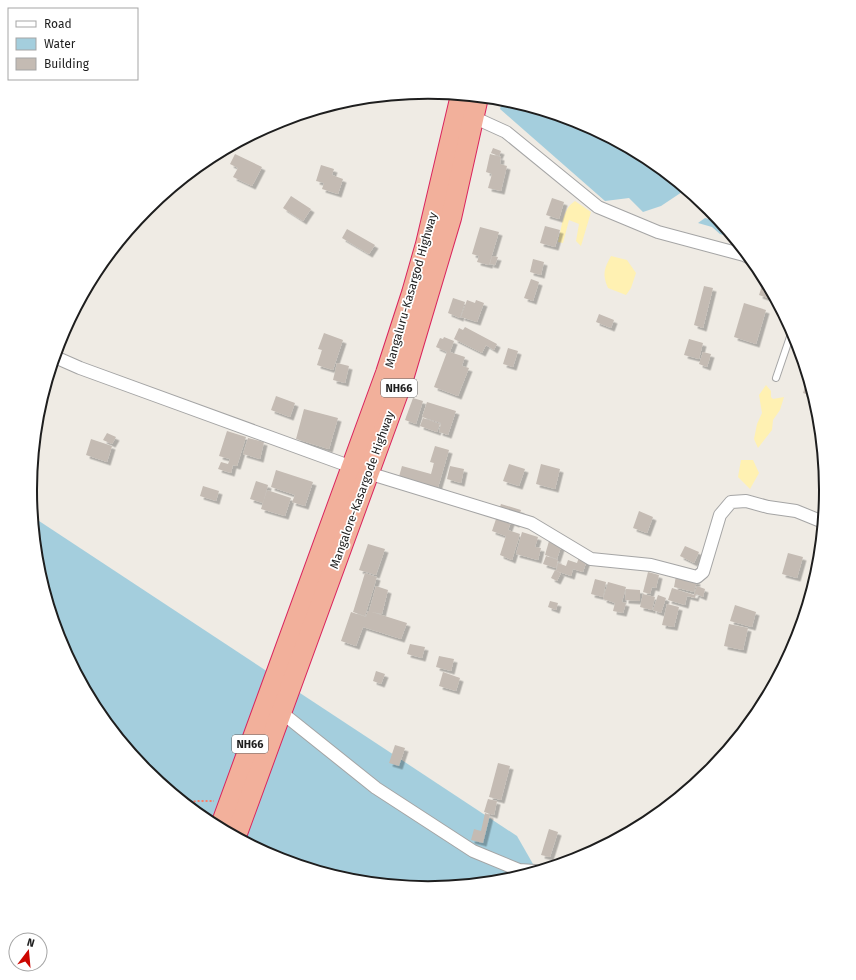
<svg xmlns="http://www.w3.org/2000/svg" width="856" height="980" viewBox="0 0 856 980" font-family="'Fira Sans',sans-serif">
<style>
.sand{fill:#fff1b2}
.water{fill:#a4cedd}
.building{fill:#c4bbb3;filter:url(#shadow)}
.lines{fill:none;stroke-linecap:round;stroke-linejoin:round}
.service-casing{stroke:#a5a5a5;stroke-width:8}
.minor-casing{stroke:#a5a5a5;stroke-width:14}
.trunk-casing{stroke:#da245d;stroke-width:22}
.path{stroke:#fa7d6a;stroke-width:2;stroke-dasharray:2 2;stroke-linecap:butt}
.service{stroke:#fff;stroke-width:6}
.minor{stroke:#fff;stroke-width:12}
.trunk{stroke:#f2b09b;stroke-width:20}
.labels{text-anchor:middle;stroke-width:3.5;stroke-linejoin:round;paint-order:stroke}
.shield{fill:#fff;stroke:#626262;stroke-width:1}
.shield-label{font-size:11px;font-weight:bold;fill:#1e1e1e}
.street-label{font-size:12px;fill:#1e1e1e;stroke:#fff}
.rim{fill:none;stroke:#1e1e1e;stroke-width:2}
</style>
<defs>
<filter id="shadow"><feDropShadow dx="3.5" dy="3.5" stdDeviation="0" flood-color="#0004"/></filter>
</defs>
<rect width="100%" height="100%" fill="#efebe4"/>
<g class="sand">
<path d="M575,201L591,212L581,246L576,241L579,224L569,220L563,243L558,242C562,228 562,209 575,201Z"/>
<path d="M611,256L627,260L636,273L631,288L626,295L608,288C602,274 604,269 611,256Z"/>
<polygon points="766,385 771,391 771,397 773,399 784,397 780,410 773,420 772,430 758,448 754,439 757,424 762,413 759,395"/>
<polygon points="741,460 753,460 759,473 750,489 738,477"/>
</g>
<g class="water">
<polygon points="503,99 581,122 649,159 692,194 682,192 661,206 643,212 629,198 605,201 500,109"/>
<polygon points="705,218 722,223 733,238 720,234 712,227 698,223"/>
<polygon points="33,517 517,836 537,871 505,880 428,888 350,880 275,858 207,821 146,771 97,711 60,642 38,567"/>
</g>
<g class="building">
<polygon points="493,148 501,151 499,156 491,153"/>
<polygon points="235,154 262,167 252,186 233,177 238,168 230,164"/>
<polygon points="490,154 501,157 500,164 507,166 501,191 488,188 492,174 486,172"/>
<polygon points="321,165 334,169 332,175 343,179 338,194 322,189 324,183 316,181"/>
<polygon points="291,196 311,209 303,221 283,208"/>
<polygon points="552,198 564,202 559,219 546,215"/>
<polygon points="545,226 560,230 555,247 540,243"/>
<polygon points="480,227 499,232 489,265 477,262 479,256 472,254"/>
<polygon points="347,229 375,245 369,254 342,238"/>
<polygon points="492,256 498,257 495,265 490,264"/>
<polygon points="533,259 544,262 541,275 530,272"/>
<polygon points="531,279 539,282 533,301 524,298"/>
<polygon points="763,283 767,284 773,295 771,299 759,295"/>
<polygon points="704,286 713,288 703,328 694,325"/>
<polygon points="453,298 465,302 460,318 448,313"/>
<polygon points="467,300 475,303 476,300 484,303 477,322 461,317"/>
<polygon points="744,303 766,310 756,344 734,337"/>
<polygon points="599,314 614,320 611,328 596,322"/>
<polygon points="465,327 497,344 494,350 486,345 482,353 454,339 459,328 463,330"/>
<polygon points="324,333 343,340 333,370 317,365 322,350 318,349"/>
<polygon points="444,337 454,341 450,352 465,357 462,366 469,368 458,396 434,387 447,352 436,347 440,338 443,339"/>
<polygon points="689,339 703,343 699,359 684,355"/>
<polygon points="508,348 518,351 513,367 503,364"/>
<polygon points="703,352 711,354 707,367 699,364"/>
<polygon points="337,363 349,366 345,383 333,380"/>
<polygon points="808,378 811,388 809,395 803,393"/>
<polygon points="276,396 295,403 290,417 271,410"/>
<polygon points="413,398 423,401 416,424 405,420"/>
<polygon points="427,402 456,411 448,435 439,432 441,423 422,417"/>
<polygon points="304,409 338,418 329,449 296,439"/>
<polygon points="423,418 440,424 437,432 420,426"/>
<polygon points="227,431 246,437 237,466 233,465 231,473 218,469 221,462 228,464 230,459 219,456"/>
<polygon points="107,433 116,437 112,444 103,440"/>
<polygon points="248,438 264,442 260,459 243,454"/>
<polygon points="91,439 112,446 107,462 86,455"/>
<polygon points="435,446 449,450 437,491 398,480 402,466 431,474 434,463 430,462"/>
<polygon points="509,464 525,469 519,486 503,481"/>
<polygon points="541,464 560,469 555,489 536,484"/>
<polygon points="450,466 464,469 461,483 447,479"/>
<polygon points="276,470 313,482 305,506 292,502 295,495 271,487"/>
<polygon points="256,481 268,485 263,503 250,499"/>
<polygon points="203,486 219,491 216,501 200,496"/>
<polygon points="267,490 291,498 285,516 261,509"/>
<polygon points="501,504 521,510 516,524 511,522 508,530 520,534 512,560 500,555 506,536 492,531"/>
<polygon points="639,511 653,517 647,533 633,528"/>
<polygon points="522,532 538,537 535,547 541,548 538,560 516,554"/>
<polygon points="551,534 564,538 557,559 545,555"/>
<polygon points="368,544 385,549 376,575 359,570"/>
<polygon points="685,546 699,552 694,563 680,556"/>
<polygon points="788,553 803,557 797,578 782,574"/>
<polygon points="580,554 588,557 583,572 573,569 571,576 556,571 558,563 566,566 568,560 577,563"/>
<polygon points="546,556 558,560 556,568 543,564"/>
<polygon points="816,561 819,562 816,575 812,574"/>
<polygon points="555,570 561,573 557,581 551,578"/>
<polygon points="648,572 659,575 656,588 652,587 650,594 643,592"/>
<polygon points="365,573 377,577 365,616 353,612"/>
<polygon points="676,576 697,581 694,592 674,587"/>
<polygon points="595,579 606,582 603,597 591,594"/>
<polygon points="608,582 626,587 622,602 626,603 623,613 613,611 615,603 603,599"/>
<polygon points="376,586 388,590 382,614 372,612 407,623 401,639 363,627 356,646 341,641 351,612 366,617 368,611 369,611"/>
<polygon points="697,586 705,589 703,597 696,594 695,598 687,596 685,605 668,600 672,588 694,595"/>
<polygon points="626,589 640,590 640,601 625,600"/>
<polygon points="643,594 655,597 652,610 640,607"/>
<polygon points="658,595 666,598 661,613 653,610"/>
<polygon points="550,601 558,603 556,610 548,607"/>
<polygon points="667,604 679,607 674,627 662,625"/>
<polygon points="735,605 756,612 752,627 730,621"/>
<polygon points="729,624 748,628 743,650 724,646"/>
<polygon points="410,644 425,647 422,658 407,654"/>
<polygon points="439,656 454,659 451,671 436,667"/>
<polygon points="376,671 385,674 381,684 373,681"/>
<polygon points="443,672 460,678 456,691 439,686"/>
<polygon points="395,745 405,748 399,766 389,763"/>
<polygon points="498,763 510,766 501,800 489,797"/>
<polygon points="488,799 497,801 494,815 484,812"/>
<polygon points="485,813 490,815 483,843 471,840 474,829 481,831"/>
<polygon points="549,829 558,832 550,857 541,855"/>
</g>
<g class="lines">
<g class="service-casing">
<polyline id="service" points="776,378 792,331"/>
</g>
<g class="minor-casing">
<g id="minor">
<polyline points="473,117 506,132 598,207 658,232 744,255 750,258"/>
<polyline points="55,357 80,368 352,467"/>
<polyline points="368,473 531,523 591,559 651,565 697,577 703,572 720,515 731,502 746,501 768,507 796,511 823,522"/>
<polyline points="281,712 376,788 473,851 519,870 535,871"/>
</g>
</g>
<g class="trunk-casing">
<g id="trunk">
<polyline points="220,828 386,373 412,293 426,244 461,95"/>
<polyline points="236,836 403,379 451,218 478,97"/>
</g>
</g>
<polyline class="path" points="186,804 196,801 214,801"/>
<use href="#service" class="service"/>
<use href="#minor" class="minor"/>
<use href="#trunk" class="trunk"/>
</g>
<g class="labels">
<g class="shield">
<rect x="381" y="379" width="36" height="18" rx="3"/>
<rect x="232" y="735" width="36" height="18" rx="3"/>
</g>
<g class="shield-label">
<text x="399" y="392">NH66</text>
<text x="250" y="748">NH66</text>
</g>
<g class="street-label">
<text transform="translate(411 290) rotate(-74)" y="4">Mangaluru-Kasargod Highway</text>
<text transform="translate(362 490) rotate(-70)" y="4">Mangalore-Kasargode Highway</text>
</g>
</g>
<path d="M0 0H856V980H0ZM37 490a391 391 0 1 1 782 0a391 391 0 1 1-782 0Z" fill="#fff" fill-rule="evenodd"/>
<path class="rim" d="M37 490a391 391 0 1 1 782 0a391 391 0 1 1-782 0Z"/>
<rect x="8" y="8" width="130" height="72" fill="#ffffff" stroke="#a5a5a5"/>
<rect x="16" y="21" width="20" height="6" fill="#ffffff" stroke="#a5a5a5"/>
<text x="44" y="28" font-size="12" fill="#1e1e1e">Road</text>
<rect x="16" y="38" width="20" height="12" fill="#a4cedd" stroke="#a5a5a5"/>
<text x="44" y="48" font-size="12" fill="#1e1e1e">Water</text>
<rect x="16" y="58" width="20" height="12" fill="#c4bbb3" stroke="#a5a5a5"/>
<text x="44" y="68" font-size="12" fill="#1e1e1e">Building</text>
<g transform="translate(28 952) rotate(16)"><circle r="19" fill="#ffffff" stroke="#a5a5a5"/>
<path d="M0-3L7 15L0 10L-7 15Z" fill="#cc0600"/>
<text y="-6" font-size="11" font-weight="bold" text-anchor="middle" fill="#1e1e1e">N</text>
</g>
</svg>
